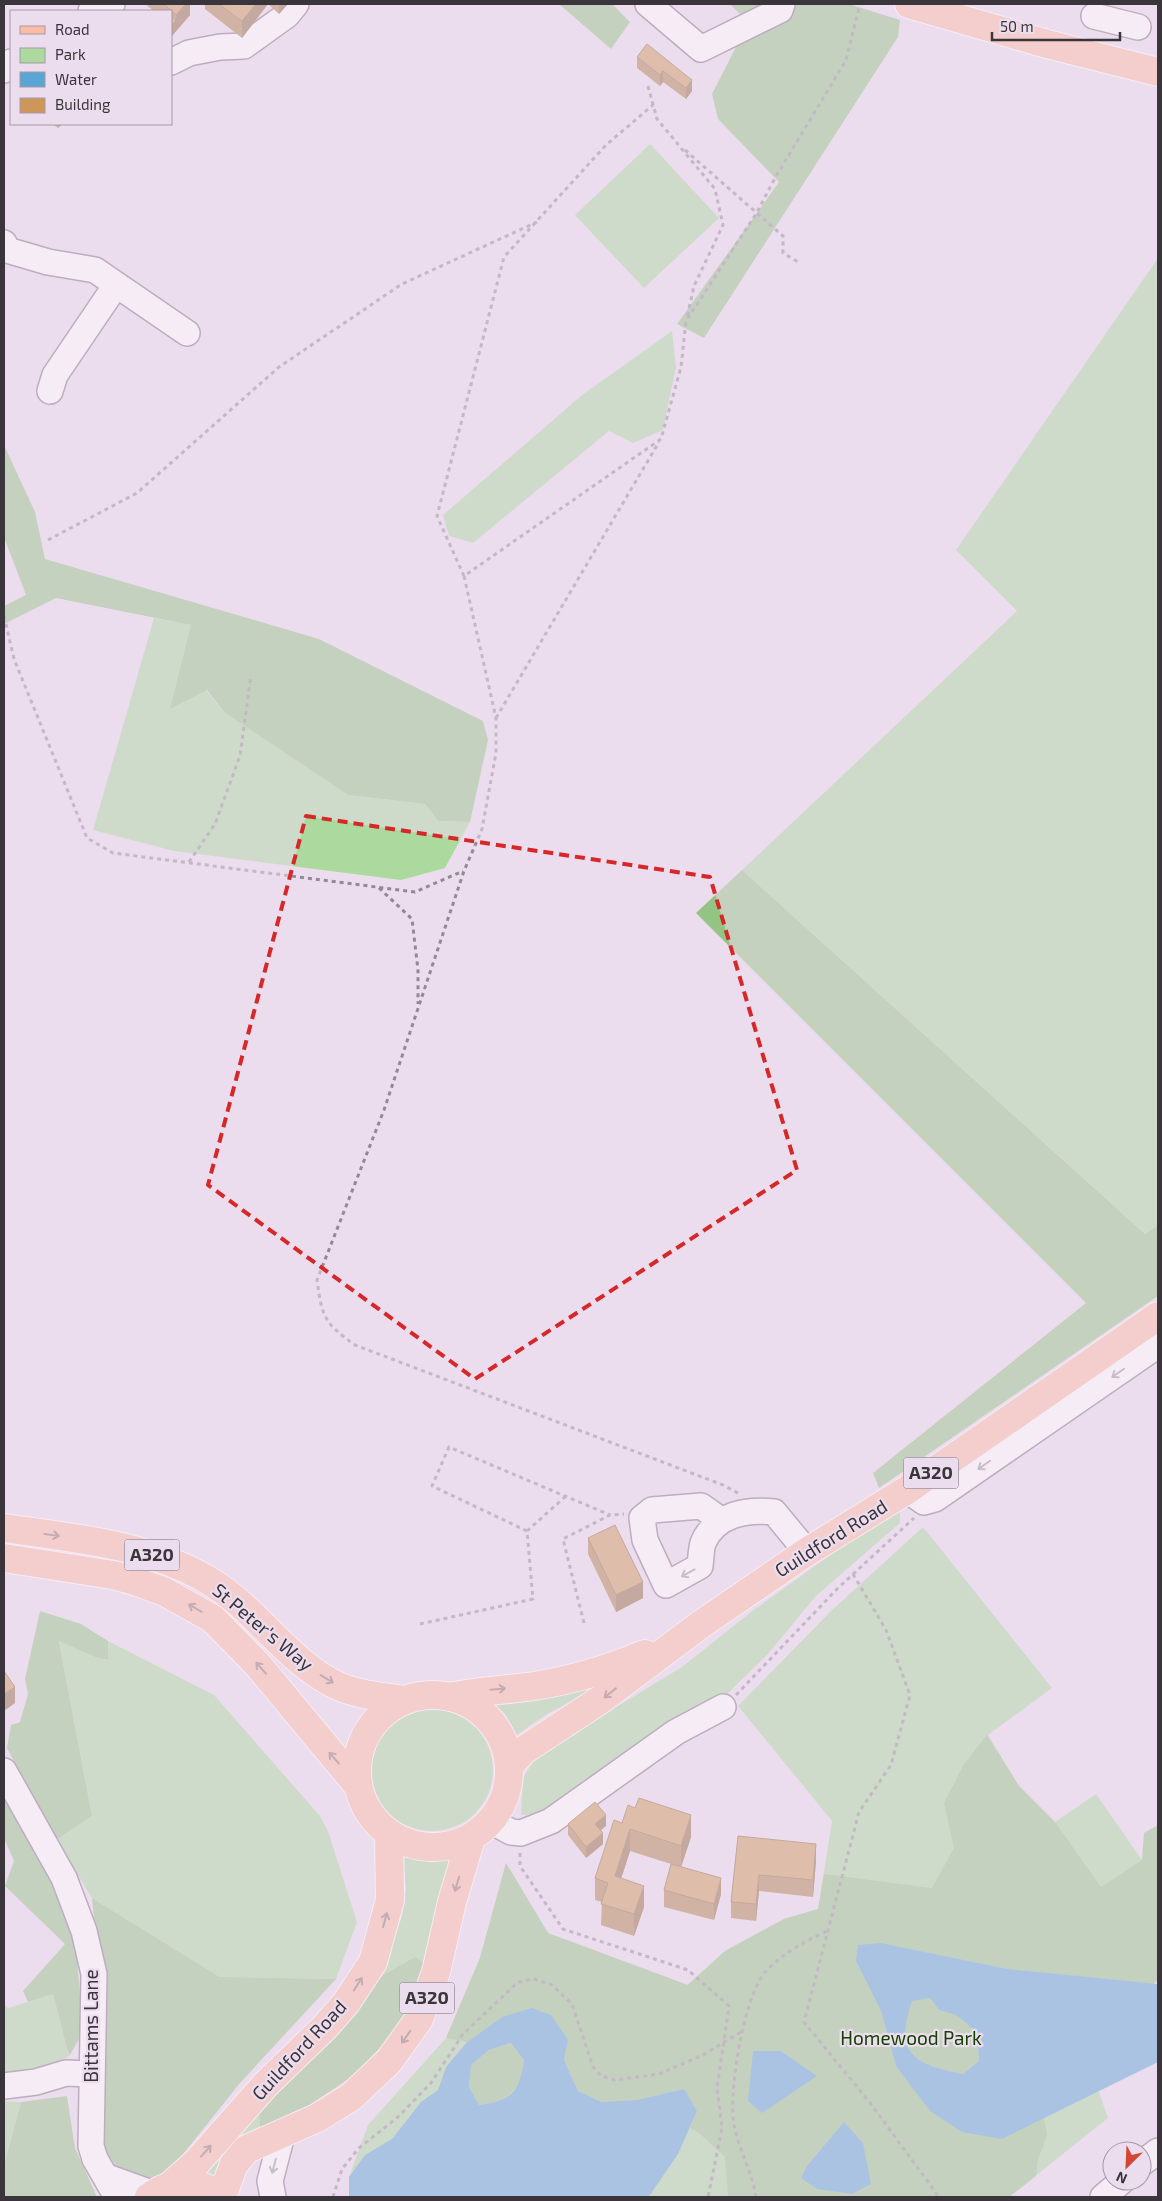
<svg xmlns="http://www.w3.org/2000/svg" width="1162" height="2201" viewBox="0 0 1162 2201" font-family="'Exo 2',sans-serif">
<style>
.green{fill:#acda9e}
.forest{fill:#93c484;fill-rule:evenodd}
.water{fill:#59a5d4;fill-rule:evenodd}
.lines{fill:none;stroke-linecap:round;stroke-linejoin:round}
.minor-casing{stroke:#827584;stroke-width:28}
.major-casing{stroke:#fff;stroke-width:30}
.path{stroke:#938995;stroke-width:3;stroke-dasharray:4 4;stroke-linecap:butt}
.minor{stroke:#fff;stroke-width:25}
.major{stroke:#fabca3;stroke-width:28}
.wall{fill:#b0824d}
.shaded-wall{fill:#906a3e}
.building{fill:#cd9759;stroke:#906a3e}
.oneway{stroke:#9c9a9d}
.oneway2{stroke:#90716a}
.marked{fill:none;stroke:#d62828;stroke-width:4;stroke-dasharray:10 6;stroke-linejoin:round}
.labels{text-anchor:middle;stroke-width:4.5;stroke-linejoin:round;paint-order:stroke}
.shield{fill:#ecddee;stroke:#6f6771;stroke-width:1}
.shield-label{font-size:18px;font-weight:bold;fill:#3a343b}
.street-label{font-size:19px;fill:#3a343b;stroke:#ecddee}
.park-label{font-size:19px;fill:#134100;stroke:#ecddee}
</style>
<rect width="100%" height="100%" fill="#ecddee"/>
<g class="green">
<polygon points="650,144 719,218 644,288 575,215"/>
<polygon points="1158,258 1158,1225 1145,1234 742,870 1017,611 956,550"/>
<polygon points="672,331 676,367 663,430 633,443 609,431 473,543 449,536 443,515 582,395"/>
<polygon points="154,618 192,625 206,690 225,713 348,795 425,804 438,821 470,822 445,868 401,880 174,851 93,830"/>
<polygon points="900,1505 900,1523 816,1596 768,1654 726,1695 668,1727 540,1814 521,1815 523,1778 537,1755 682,1667 751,1612"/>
<polygon points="923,1527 1052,1688 988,1735 1019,1786 1055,1822 1096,1794 1142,1860 1158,1980 1153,1984 1058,1975 1108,2118 1009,2197 350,2197 349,2177 368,2125 446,2038 480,1958 506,1863 548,1933 687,1985 725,1951 784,1919 818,1909 832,1821 738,1706 832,1610"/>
<polygon points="59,1640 95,1657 107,1660 108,1641 214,1695 320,1816 328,1831 357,1922 336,1979 220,1977 92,1898 56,1840 92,1816"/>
<polygon points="594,1682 601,1686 547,1714 515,1736 506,1715 489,1700"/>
<circle cx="432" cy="1770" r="61"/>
<polygon points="402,1850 448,1854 458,1851 426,1964 382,1976 402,1916 406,1888"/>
<path d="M53,1994L67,2049L70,2055C58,2068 22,2074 4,2079V2005L8,2008Z"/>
<polygon points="4,2101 21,2102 4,2165"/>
<polygon points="259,2109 260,2128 220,2163 213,2179 201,2172"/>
</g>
<g class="forest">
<polygon points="559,4 612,4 630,22 611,49"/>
<polygon points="730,4 849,4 900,20 898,37 704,338 677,324 779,182 718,119 712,94 737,45 743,17"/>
<polygon points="4,445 35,512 45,559 319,639 483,721 488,740 470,822 438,821 425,804 348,795 225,713 207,690 170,709 191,625 56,598 4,624 4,606 26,595 4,537"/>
<polygon points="742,870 1145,1234 1158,1225 1158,1296 879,1488 873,1473 1086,1303 696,913"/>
<polygon points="40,1611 81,1624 108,1641 108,1660 95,1657 59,1641 92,1816 56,1840 7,1748 11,1725 20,1722 28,1694 25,1679"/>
<path d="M987,1735L1019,1786L1055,1822L1101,1887L1142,1860L1144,1833L1158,1825V1980L1153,1984L1008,1969L881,1943L856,1961L881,2011L896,2066L1001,2139L1044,2117L1047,2135L1038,2160L1036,2176L1009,2197H728L725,2157L699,2133L690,2128L697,2111L684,2089L636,2100L602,2102L578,2091L564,2060L568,2040L502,2017L467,2042L446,2038L480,1958L506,1863L548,1933L688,1985L725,1951L784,1919L818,1909L824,1874L932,1888L954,1848L944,1803L964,1764ZM753,2051H781L817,2076Z"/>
<polygon points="4,1789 30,1832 75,1933 83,2032 70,2055 67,2049 53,1994 28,2002 23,1991 65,1944 5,1886 14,1861 4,1838"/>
<polygon points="92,1898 220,1977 336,1979 240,2083 184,2153 163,2175 143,2182 122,2173 107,2154 95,2122 102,1999"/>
<polygon points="415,1957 426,1964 416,1999 395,2032 353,2076 296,2114 260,2128 259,2109 293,2077 382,1976"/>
<path d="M930,1998L939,2010L956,2015L977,2032L979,2061L963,2074C914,2065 894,2054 912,2000Z"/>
<polygon points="512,2043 524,2060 521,2082 502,2102 479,2105 469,2087 471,2065 489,2050"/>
<polygon points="67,2096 75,2148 97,2197 4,2197 4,2165 21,2102"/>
</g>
<g class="water">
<path d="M881,1943L1008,1969L1158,1984V2062L1002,2139L962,2132L930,2111L896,2066L881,2011L856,1961L858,1945ZM930,1998L939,2010L956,2015L977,2032L979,2061L963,2074C914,2065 894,2054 912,2001Z"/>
<path d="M532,2008L551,2015L568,2040L564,2060L578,2091L602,2102L636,2100L684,2089L697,2111L678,2154L650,2195L646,2197H349V2177L365,2155L392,2139L421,2102L438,2090L446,2067L467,2042L502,2017ZM511,2043L524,2060C520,2092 511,2101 479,2105L469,2087L471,2065L489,2050Z"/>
<polygon points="753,2051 781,2051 817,2076 762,2113 748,2101"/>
<polygon points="844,2122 863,2143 871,2184 852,2194 817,2189 801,2178 807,2166"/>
</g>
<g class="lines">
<g class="minor-casing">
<g id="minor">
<polyline points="648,4 701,49 780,10 782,4"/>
<polyline points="91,11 112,4"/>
<polyline points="1094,16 1138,27"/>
<polyline points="171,62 189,53 220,47 244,46 287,15 296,4"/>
<polyline points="4,70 11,62"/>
<polyline points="4,243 7,250 48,262 95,270 187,333"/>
<polyline points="50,391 55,375 116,285"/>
<polyline points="907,1490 924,1502 935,1499 1158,1345"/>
<path d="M721,1520L701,1506L652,1510L642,1518L645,1540L666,1585L700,1566C701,1559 701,1549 703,1543C715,1514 747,1509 774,1512L798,1541L805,1553"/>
<polyline points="4,1771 64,1878 84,1931 94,1974 91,2146 95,2159 117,2197"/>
<polyline points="491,1821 511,1832 521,1833 551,1821 676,1732 723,1707"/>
<polyline points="4,2086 36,2082 66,2073 91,2074"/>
<polyline points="1142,2163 1158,2151"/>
<polyline points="107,2177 154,2194"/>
<polyline points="273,2197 270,2181 282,2135"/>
<polyline points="1103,2197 1122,2181"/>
</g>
</g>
<g class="major-casing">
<g id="major">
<polyline points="909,4 1047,44 1158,72"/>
<path d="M4,1528C74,1538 149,1544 211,1582C257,1610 287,1661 336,1685C357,1695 383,1697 406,1700"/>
<polyline points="4,1558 113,1575 135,1581 165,1592 213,1619 257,1664 355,1782"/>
<circle cx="433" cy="1771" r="76"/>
<path d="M450,1697C478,1691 506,1690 534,1686C573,1680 609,1669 645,1654"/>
<polyline points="509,1766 524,1750 600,1700 700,1625 805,1553 907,1490 1158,1316"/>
<polyline points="171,2185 197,2162 266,2084 324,2028 346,2003 373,1962 390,1900 389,1833"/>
<path d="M149,2197C174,2180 197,2179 221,2197"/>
<polyline points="222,2197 234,2164 247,2149 317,2118 351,2097 389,2061 419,2019 436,1972 452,1902 471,1838"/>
</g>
</g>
<g class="path">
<polyline points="648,86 657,119 715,189 723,225 694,286 687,318"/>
<polyline points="685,150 783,236 783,253 798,262"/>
<polyline points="48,540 137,493 279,367 402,284 537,222"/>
<polyline points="464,576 437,516 504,257 606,145 653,105"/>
<polyline points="4,616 14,659 87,838 113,853 415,892 463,871"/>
<polyline points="496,718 659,442"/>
<polyline points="189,862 215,824 240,756 251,675"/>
<polyline points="379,888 412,919 418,970 418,1004"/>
<path d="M738,1493L723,1485L355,1345C324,1323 322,1317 317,1280L384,1110L464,871L482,829L496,753V718L464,576L661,439L681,367L686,321L756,214L775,178L846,60L860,4"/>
<polyline points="527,1531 566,1496"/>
<polyline points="853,1574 886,1630 910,1695 891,1765 859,1812 804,2022 871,2104 939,2197"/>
<polyline points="584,1623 563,1539 610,1515 624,1514"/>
<polyline points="420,1624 533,1599 527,1531 432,1486 449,1447 610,1515"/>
<polyline points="736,1695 837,1589 914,1518"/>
<polyline points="520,1853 520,1866 563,1929 688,1970 729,2006 717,2088 722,2128 708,2197"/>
<polyline points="333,2197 342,2169 359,2148 398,2117 431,2083 463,2034 518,1982 534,1979 552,1985 572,2004 593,2067 601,2076 615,2080 659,2074 703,2055 744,2030"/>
<path d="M756,2197C752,2172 739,2150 734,2125C728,2092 744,1995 766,1971C784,1952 806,1941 829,1930"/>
</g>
<use href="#minor" class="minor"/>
<use href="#major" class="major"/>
</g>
<g class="wall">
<polygon points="145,4 190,4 190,15 171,37 171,11 154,11"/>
<polygon points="205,4 288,4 279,14 268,4 242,38 205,9"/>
<polygon points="647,44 692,91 686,99 663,82 660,86 637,68 637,57"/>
<polygon points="53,124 62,124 58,128"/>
<polygon points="588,1538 643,1598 616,1612 588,1554"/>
<polygon points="622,1823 691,1837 681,1867 721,1894 714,1920 664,1907 664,1890 671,1864 630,1851 621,1878 644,1907 634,1936 601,1925 602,1902 595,1900 595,1878"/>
<polygon points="568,1824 606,1826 600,1830 603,1844 586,1858 568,1835"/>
<polygon points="738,1836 816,1861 813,1897 759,1891 756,1921 731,1918 731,1902"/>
</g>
<g class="shaded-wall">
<polygon points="186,4 190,4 190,15 171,37 171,26 176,20 176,15"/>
<polygon points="256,4 268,4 242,38 242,21"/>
<polygon points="279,4 288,4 279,14"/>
<polygon points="663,71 663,82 660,86 660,75"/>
<polygon points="692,80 692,91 686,99 686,88"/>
<polygon points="58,124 62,124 58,128"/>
<polygon points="643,1582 643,1598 616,1612 616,1595"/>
<polygon points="15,1687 15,1703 4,1711 4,1694"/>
<polygon points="606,1815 606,1826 595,1835 595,1824"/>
<polygon points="691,1815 691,1837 681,1867 681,1846"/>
<polygon points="630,1829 630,1851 615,1898 615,1876"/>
<polygon points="603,1833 603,1844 586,1858 586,1847"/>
<polygon points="816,1844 816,1861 813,1897 813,1880"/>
<polygon points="759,1875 759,1891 756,1921 756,1904"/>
<polygon points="721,1878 721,1894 714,1920 714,1904"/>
<polygon points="644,1886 644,1907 634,1936 634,1914"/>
</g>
<g class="building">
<polygon points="164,4 186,4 176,15"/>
<polygon points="219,4 256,4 242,21"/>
<polygon points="171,16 176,20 171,26"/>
<polygon points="647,44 692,80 686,88 663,71 660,75 637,57"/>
<polygon points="615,1525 643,1582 616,1595 588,1538"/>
<polygon points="4,1671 15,1687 4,1694"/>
<polygon points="639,1798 691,1815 681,1846 630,1829 615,1876 644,1886 634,1914 601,1904 608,1883 595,1878 614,1820 622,1823 628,1805 635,1808"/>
<polygon points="595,1802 606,1815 595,1824 603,1833 586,1847 568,1824"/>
<polygon points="738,1836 816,1844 813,1880 759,1875 756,1904 731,1902"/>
<polygon points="671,1864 721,1878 714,1904 664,1890"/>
</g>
<defs><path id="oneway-shaft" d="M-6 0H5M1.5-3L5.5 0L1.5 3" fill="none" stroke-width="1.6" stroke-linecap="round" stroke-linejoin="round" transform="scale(1.25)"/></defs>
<g class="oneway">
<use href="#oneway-shaft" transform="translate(1118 1373) rotate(145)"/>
<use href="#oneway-shaft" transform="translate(984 1465) rotate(145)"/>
<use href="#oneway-shaft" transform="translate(688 1573) rotate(151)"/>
<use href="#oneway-shaft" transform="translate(274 2166) rotate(105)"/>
</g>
<g class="oneway2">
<use href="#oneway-shaft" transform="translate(52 1535) rotate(8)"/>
<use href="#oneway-shaft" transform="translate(195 1608) rotate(-150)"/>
<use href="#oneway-shaft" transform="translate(261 1668) rotate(-131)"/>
<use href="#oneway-shaft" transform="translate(327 1679) rotate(31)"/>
<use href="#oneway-shaft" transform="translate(498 1689) rotate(-5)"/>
<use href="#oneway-shaft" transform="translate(610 1693) rotate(142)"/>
<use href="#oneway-shaft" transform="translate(334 1758) rotate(-131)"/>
<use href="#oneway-shaft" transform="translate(457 1884) rotate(107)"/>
<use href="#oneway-shaft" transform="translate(385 1920) rotate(-75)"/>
<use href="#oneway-shaft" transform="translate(358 1984) rotate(-57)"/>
<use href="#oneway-shaft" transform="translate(406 2037) rotate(125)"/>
<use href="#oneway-shaft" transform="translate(206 2151) rotate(-49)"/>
</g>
<path d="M0 0H1162V2201H0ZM306,816L710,877L797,1170L475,1379L208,1185Z" fill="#ecddee" fill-opacity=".55" fill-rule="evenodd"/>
<path class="marked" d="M306,816L710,877L797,1170L475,1379L208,1185Z"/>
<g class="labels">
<g class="shield">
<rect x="903.5" y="1457.5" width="55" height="31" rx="4"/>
<rect x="124.5" y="1539.5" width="55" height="31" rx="4"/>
<rect x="399.5" y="1982.5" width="55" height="31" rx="4"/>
</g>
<g class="shield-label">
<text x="931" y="1479">A320</text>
<text x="152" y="1561">A320</text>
<text x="427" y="2004">A320</text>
</g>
<g class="street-label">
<text transform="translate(831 1538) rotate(-32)" y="7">Guildford Road</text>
<text transform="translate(263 1627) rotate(40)" y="7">St Peter's Way</text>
<text transform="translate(91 2026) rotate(-90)" y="7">Bittams Lane</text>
<text transform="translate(299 2050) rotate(-47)" y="7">Guildford Road</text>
</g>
<g class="park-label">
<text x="911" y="2045">Homewood Park</text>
</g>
</g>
<rect width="1162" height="2201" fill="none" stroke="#3a343b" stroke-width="10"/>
<rect x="10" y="10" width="162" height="115" fill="#ecddee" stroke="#a599a6"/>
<rect x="20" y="26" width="25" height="8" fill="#fabca3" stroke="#a599a6"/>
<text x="55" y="35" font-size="15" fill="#3a343b">Road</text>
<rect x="20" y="48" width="25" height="15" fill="#acda9e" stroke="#a599a6"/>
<text x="55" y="60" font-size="15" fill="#3a343b">Park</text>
<rect x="20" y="72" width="25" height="15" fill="#59a5d4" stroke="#a599a6"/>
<text x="55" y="85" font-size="15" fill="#3a343b">Water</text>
<rect x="20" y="98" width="25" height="15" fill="#cd9759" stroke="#a599a6"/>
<text x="55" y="110" font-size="15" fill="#3a343b">Building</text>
<g transform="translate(1127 2166) rotate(204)"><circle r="24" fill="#ecddee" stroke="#a599a6"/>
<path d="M0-4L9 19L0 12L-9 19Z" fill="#d34636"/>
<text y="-8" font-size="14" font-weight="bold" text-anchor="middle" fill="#3a343b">N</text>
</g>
<path d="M992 32v8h128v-8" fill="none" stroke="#3a343b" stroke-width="2.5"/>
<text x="1000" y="32" font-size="15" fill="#3a343b" stroke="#ecddee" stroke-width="4" paint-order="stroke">50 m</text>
</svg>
